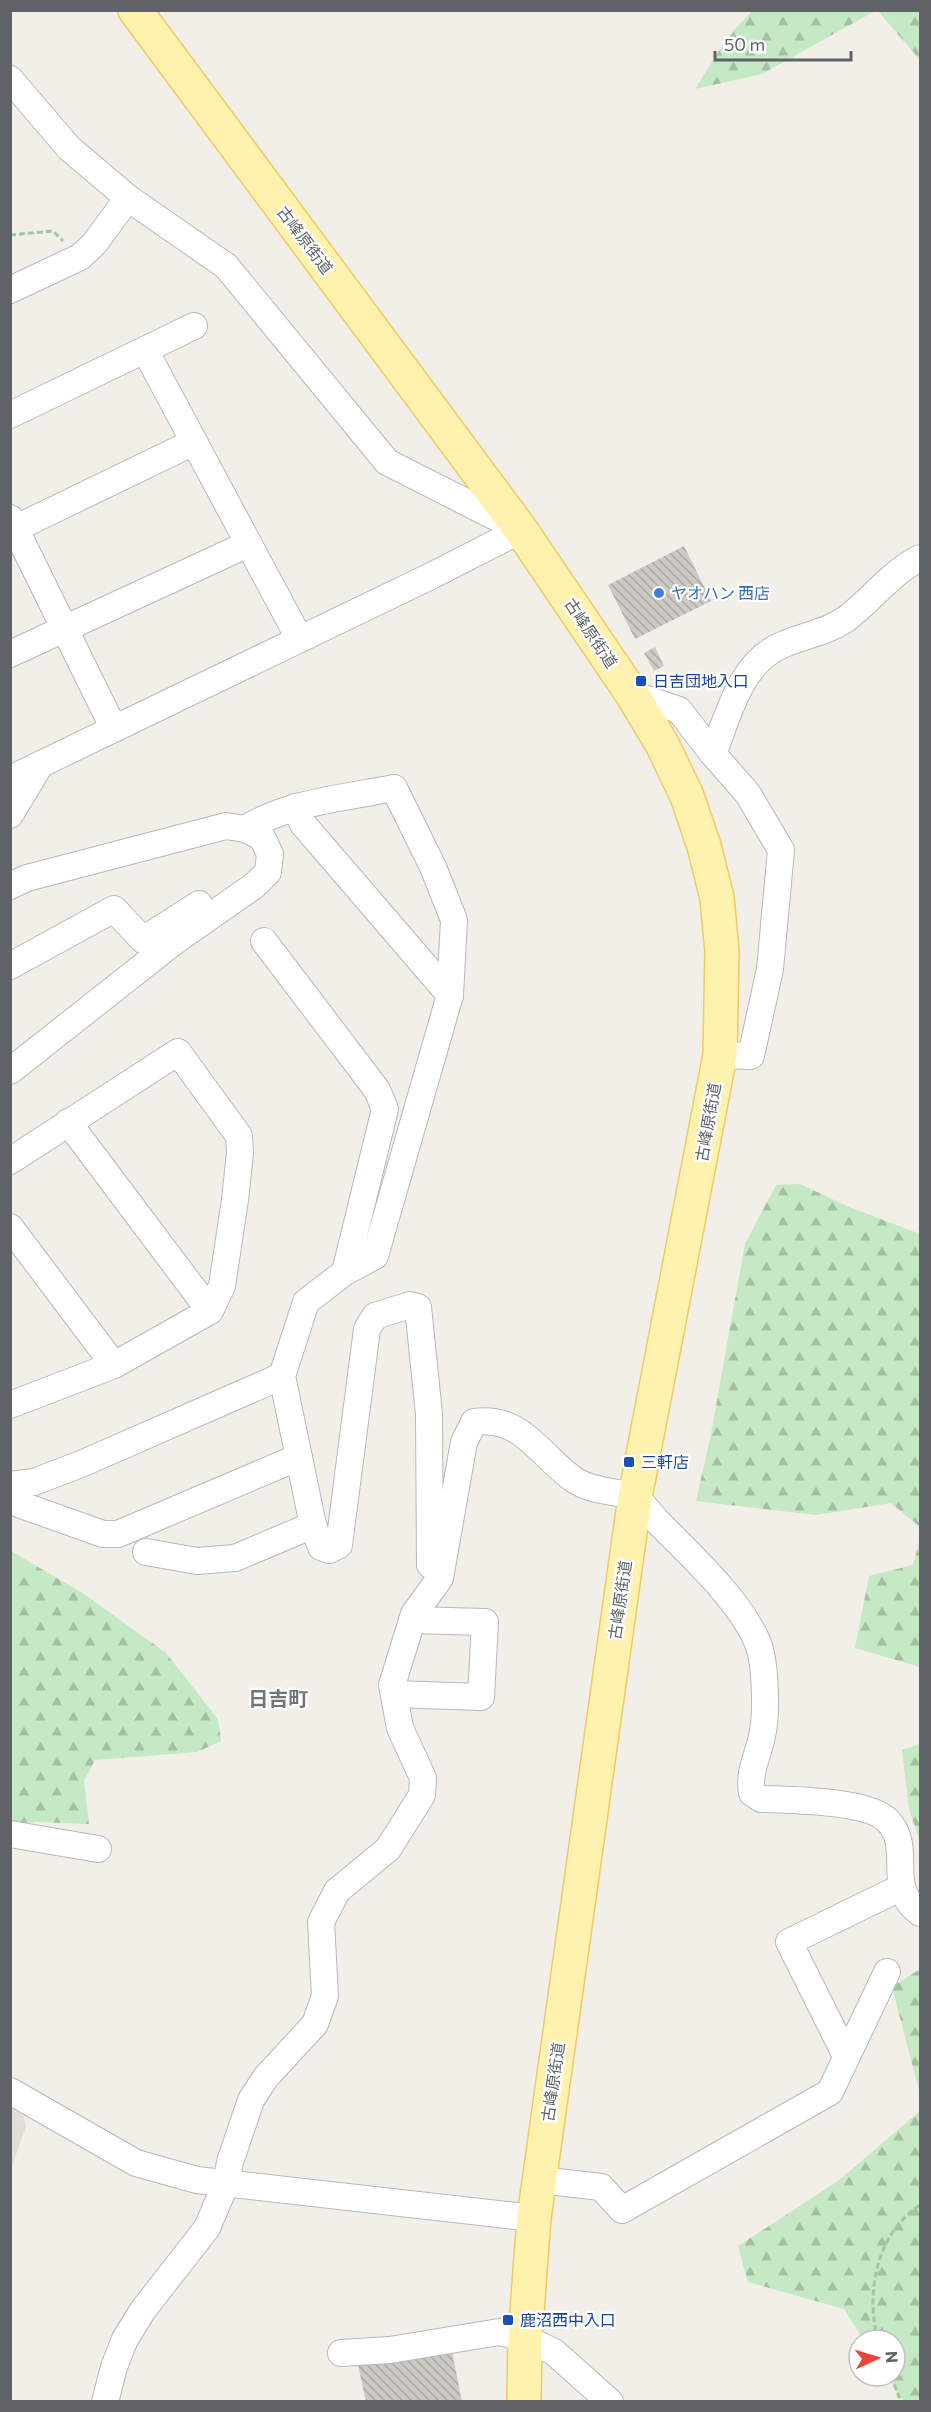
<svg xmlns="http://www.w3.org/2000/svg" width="931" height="2412" viewBox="0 0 931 2412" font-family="Commissioner,'Noto Sans JP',sans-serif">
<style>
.education{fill:#e1ded6}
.forest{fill:url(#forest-firs)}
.building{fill:url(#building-back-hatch)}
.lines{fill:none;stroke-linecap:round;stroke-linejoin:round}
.minor-casing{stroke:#b5b8bc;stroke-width:28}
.major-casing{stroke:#f2c960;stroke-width:36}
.path{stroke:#9cc7a9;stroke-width:3;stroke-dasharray:6 3;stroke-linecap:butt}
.minor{stroke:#fff;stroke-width:26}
.major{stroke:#fff2af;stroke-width:33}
.shop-dot{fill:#3f7fe0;stroke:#fff;stroke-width:2}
.transit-dot{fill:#1a4fb4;stroke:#fff;stroke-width:2}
.labels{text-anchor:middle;stroke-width:4.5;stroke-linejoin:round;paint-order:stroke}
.street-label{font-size:16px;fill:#5f6368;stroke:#fff}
.shop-label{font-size:16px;fill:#366cbe;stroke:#fff;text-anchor:start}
.transit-label{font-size:16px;fill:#164399;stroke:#fff;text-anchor:start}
.quarter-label{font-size:20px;font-weight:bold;fill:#70757a;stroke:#fff}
</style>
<defs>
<pattern id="forest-firs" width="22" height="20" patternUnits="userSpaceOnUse" patternTransform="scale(1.5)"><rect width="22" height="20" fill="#c5e8c5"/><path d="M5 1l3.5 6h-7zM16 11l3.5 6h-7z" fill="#a3c0a4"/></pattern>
<pattern id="building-back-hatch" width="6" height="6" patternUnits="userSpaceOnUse" patternTransform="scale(1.5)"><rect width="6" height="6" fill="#cccac5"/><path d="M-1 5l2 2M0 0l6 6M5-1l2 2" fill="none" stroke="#a9a8a4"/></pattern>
</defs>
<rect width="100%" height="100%" fill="#f1efe8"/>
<polygon class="education" points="11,2108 23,2115 26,2126 11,2169"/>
<g class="forest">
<polygon points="752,11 752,10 875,11 762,74 695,89 727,38"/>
<polygon points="878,11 920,11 920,60"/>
<polygon points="800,1184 849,1207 920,1234 920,1527 891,1503 816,1515 696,1501 711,1434 745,1244 776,1185"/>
<polygon points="920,1539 920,1667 855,1648 869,1576 913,1565"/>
<polygon points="11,1551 84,1594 166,1653 218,1719 221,1741 197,1752 95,1760 84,1781 89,1824 37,1822 11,1824"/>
<polygon points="920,1744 920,1842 909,1809 902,1750"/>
<polygon points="920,1969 920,2094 892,1987"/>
<polygon points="920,2111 920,2401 903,2401 887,2376 895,2376 895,2340 864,2340 844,2309 748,2282 738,2246 838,2181"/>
</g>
<g class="building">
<polygon points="684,546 711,601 635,639 608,585"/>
<polygon points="655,647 664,666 654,671 644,653"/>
<polygon points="451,2346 462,2402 366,2402 358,2365"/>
</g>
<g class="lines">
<g class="minor-casing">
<g id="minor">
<polyline points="10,79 69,148 128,198 226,266 387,462 517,528"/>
<polyline points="10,290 80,257 94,244 128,198"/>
<polyline points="145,350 299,638"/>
<polyline points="10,415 194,326"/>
<polyline points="10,518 114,729"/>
<polyline points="10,531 194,442"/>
<polyline points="10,654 248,544"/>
<polyline points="632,694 679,710 713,754 748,794 781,850 770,969 751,1056 720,1055"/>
<path d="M713,754C729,714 740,663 782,645C804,635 826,633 846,619C871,600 892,572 920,558"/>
<polyline points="10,779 433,575 521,530"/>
<polyline points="295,807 303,824 450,995"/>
<polyline points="10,815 40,765"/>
<path d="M245,829C289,802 344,798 394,788L433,867L454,920L450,995L375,1256L345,1272L306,1302L282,1376L313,1525L321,1547L329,1550L339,1545L367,1329L375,1316L410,1305L418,1307L429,1414L430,1565"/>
<polyline points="10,886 27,878 226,826 245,829 262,837 270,854 268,872 255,885 175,941 10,1071"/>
<polyline points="264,941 377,1090 385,1109 345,1272"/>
<polyline points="10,966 114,909 143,940 199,904"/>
<polyline points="68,1122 210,1311"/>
<polyline points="10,1161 178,1052 239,1136 240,1153 235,1200 222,1286 210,1311 114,1365 10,1405"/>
<polyline points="10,1227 114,1365"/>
<polyline points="10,1485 34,1482 81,1464 282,1376"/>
<polyline points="10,1501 103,1534 118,1534 299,1457"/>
<polyline points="146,1552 197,1561 235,1558 313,1525"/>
<polyline points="394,1694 481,1697 485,1622 412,1620"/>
<polyline points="10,1834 98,1849"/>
<polyline points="846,2056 789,1942 900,1888"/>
<polyline points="10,2091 136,2163 197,2180 534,2218"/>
<polyline points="540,2180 601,2187 622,2210 830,2092 887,1972"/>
<polyline points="341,2353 390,2350 499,2332 525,2338 554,2352 610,2402"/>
<path d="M105,2402L114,2367L125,2339L143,2310L207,2228L226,2183L230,2162L251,2100L266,2077L315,2024L325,1996L321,1922L337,1891L388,1849L422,1795L423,1778L400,1728L392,1685L414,1614L440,1578L464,1442L474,1422C523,1415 541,1458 576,1481C594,1492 613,1490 633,1497C642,1501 651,1515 658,1522C691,1556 738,1598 757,1641C766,1661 767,1715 762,1736C758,1756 748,1773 752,1793L761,1799C790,1800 869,1800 888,1821C914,1848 884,1887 920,1913"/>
</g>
</g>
<g class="major-casing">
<polyline id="major" points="135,10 521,530 632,694 662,744 687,796 704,846 717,898 722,951 720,1055 635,1497 534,2218 525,2338 524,2402"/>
</g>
<g class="path">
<polyline points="10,235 53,231 63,241"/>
<path d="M878,2340C865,2292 877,2233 920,2205"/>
<polyline points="891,2376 901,2402"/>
</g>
<use href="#minor" class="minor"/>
<use href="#major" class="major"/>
</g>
<circle class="shop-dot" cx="659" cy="593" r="6"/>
<g class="transit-dot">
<rect x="635" y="675" width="12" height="12" rx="3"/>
<rect x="623" y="1456" width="12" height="12" rx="3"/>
<rect x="502" y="2314" width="12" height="12" rx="3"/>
</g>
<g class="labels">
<g class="street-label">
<text transform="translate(305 240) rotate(53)" y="6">古峰原街道</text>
<text transform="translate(591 633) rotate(56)" y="6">古峰原街道</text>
<text transform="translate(708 1122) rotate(-80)" y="6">古峰原街道</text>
<text transform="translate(620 1600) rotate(-82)" y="6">古峰原街道</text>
<text transform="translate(553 2082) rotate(-82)" y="6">古峰原街道</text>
</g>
<g class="shop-label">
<text x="671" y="599">ヤオハン 西店</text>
</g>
<g class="transit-label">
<text x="653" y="687">日吉団地入口</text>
<text x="641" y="1468">三軒店</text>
<text x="520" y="2326">鹿沼西中入口</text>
</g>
<g class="quarter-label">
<text x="278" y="1706">日吉町</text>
</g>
</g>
<rect width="931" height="2412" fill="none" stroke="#5f6368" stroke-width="24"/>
<g transform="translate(877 2358) rotate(86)"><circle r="28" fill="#ffffff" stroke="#bfc1c3" stroke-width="1.5"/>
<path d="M0-4.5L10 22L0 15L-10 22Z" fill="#ea4335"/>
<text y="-9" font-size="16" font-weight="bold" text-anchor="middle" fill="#5f6368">N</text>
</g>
<path d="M715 51v9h136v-9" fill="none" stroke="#5f6368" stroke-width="3"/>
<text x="724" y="51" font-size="18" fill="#5f6368" stroke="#ffffff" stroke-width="4.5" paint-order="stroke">50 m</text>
</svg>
